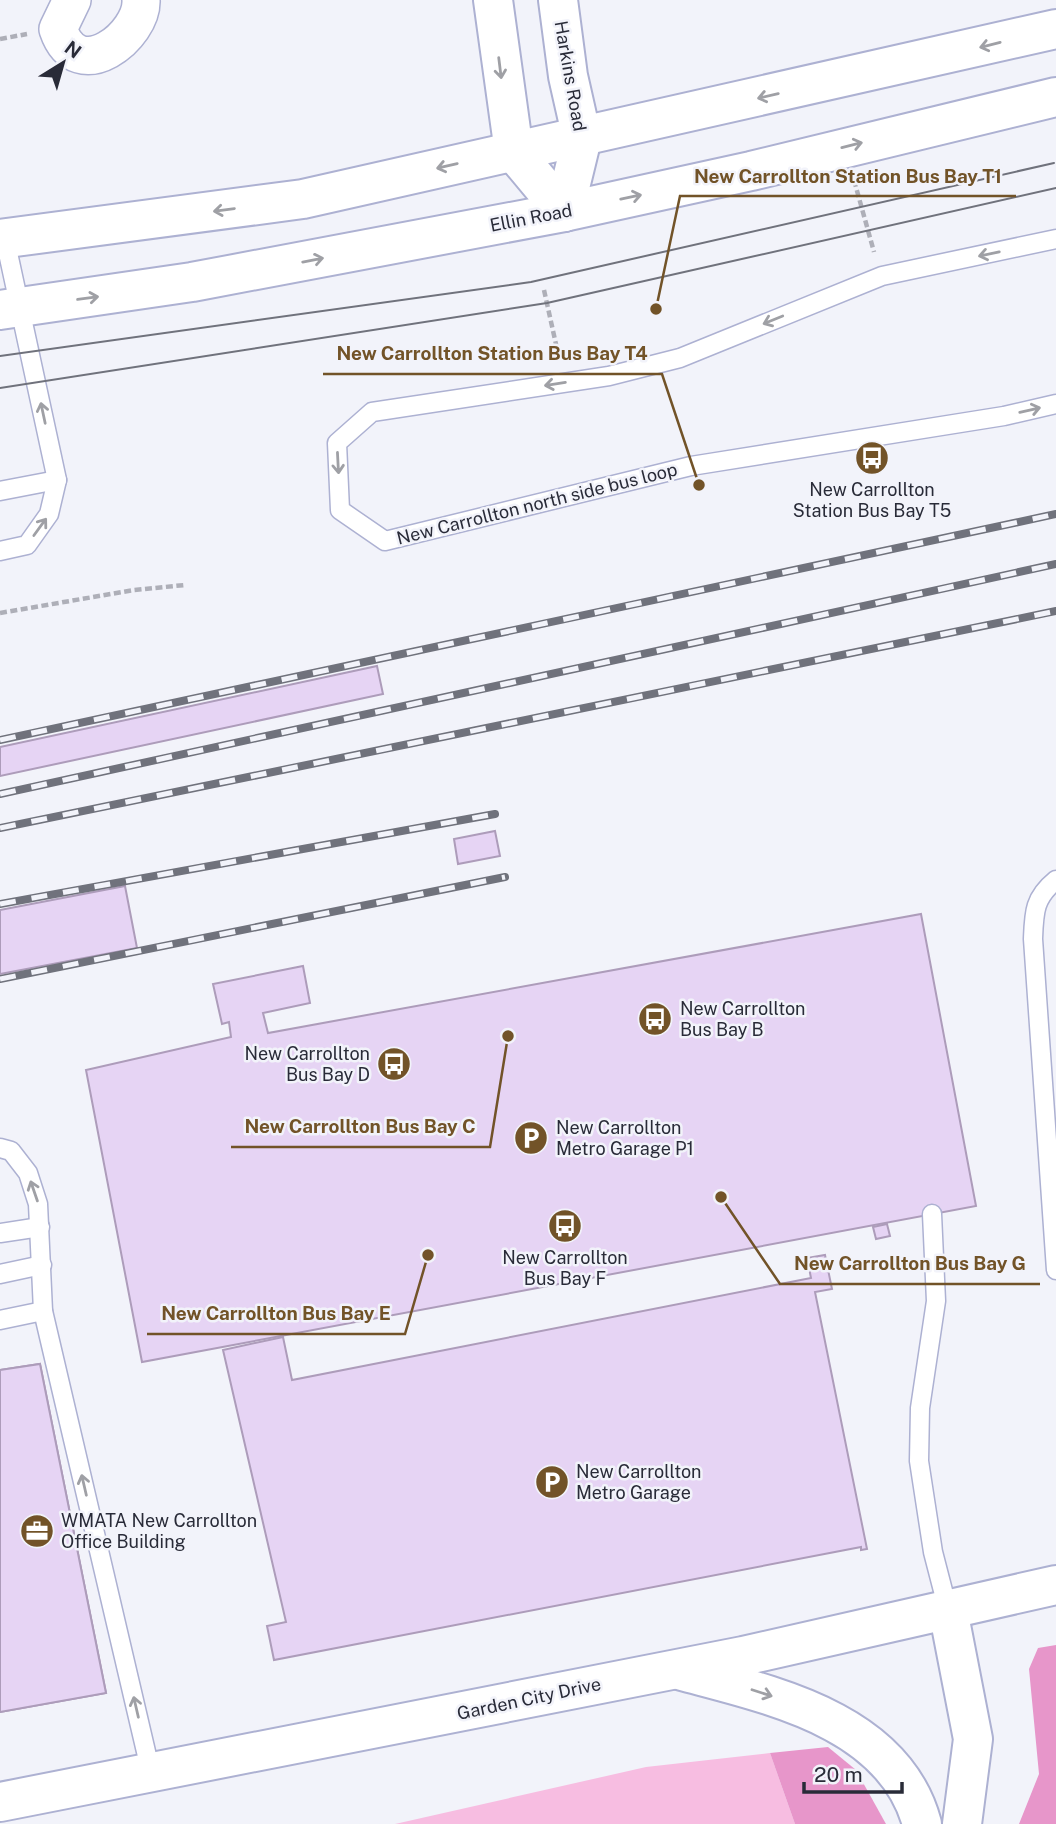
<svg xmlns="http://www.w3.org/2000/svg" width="1056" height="1824" viewBox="0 0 1056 1824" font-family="'Public Sans',sans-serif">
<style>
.green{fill:#f7bde1}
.forest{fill:#e796ca}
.building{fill:#e6d4f4;stroke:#ad9cba;stroke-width:2}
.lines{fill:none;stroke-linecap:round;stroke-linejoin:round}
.lane-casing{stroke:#adb1d2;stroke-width:21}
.street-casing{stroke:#adb1d2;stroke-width:40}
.secondary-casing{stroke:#adb1d2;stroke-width:42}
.path{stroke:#aeafb8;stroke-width:4.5;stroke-dasharray:7 3.5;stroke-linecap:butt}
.lane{stroke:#fff;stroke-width:18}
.street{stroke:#fff;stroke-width:37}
.secondary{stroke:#fff;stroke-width:38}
.tram{stroke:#70727c;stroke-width:2}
.rail-casing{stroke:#70727c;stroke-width:8}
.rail{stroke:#f2f3fa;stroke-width:5;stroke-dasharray:16;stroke-linecap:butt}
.oneway{stroke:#9fa0a5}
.labels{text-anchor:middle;stroke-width:5;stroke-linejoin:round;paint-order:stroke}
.street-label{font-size:18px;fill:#292b38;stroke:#f2f3fa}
.poi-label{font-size:18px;fill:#292b38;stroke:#f2f3fa;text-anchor:start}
.leader{fill:none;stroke:#725328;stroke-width:2.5}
.callout-dot{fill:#725328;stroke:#f2f3fa;stroke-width:2.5}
.callout-label{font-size:19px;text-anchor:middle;font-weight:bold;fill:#725328;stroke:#f2f3fa;stroke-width:5;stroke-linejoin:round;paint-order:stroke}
</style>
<rect width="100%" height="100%" fill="#f2f3fa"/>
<polygon class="green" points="770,1753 795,1824 395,1824 646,1767"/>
<g class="forest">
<polygon points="1056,1645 1056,1824 1019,1824 1039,1774 1029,1669 1038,1648"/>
<polygon points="828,1747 856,1770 886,1824 795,1824 770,1753"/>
</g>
<g class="building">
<polygon points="377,666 383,694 0,776 0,747"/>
<polygon points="495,831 500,856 458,864 454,839"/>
<polygon points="125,886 137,948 0,974 0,910"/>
<polygon points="921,914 976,1206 142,1362 86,1070 231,1037 229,1022 222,1024 213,984 303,966 310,1003 263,1013 268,1033"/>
<polygon points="887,1224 890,1236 876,1239 873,1227"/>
<polygon points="825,1255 832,1289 815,1292 867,1549 861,1550 861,1547 274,1660 267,1626 286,1622 223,1350 283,1337 292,1380 811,1278 807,1258"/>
<polygon points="40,1364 106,1693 0,1712 0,1677 8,1675 0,1634 0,1370"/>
<polygon points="40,1364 106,1693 0,1712 0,1370"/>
</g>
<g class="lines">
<g class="lane-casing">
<g id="lane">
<polyline points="1056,239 882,276 680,358 609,376 372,412 337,443 340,510 385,541 691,466 1004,416 1056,404"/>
<polyline points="0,491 57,480"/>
<polyline points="0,551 27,545 49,514 57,480 5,239"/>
<path d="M1056,880C1034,898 1034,912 1033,939L1056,1270"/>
<polyline points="0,1148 11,1151 28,1173 38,1204 43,1311 151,1773"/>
<polyline points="932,1214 936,1301 920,1408 919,1461 933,1552 948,1610"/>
<polyline points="0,1233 40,1227"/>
<polyline points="0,1274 42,1265"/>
<polyline points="0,1320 43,1311"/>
</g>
</g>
<g class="street-casing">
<path id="street" d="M72,0L58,29C78,88 143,35 141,0"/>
</g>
<g class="secondary-casing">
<g id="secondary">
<polyline points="493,0 514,152 564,212"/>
<polyline points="558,0 568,76 582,138 564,212"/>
<polyline points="0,239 303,199 1056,29"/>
<polyline points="0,310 192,282 564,212 751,171 1056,97"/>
<polyline points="948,1610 973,1739 962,1824"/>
<path d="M682,1671C771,1695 894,1720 922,1824"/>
<polyline points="0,1802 743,1656 1056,1585"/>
</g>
</g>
<g class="path">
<polyline points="0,39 27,34"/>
<polyline points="854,180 874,252"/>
<polyline points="544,290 559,358"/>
<polyline points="0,613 134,590 185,585"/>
</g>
<use href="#lane" class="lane"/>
<use href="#street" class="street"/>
<use href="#secondary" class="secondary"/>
<g class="tram">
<polyline points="0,356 531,282 1054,163"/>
<polyline points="0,388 547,303 1056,188"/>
</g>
<g class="rail-casing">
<g id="rail">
<polyline points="0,740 1056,514"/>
<polyline points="0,794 1056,564"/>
<polyline points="0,828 1056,611"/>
<polyline points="0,904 495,814"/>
<polyline points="0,979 505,877"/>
</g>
</g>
<use href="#rail" class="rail"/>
</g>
<defs><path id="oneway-shaft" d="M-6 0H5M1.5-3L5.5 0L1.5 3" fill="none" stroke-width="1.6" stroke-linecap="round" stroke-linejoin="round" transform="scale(1.75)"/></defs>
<g class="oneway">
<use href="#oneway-shaft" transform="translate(990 45) rotate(166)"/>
<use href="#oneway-shaft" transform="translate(500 68) rotate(83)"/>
<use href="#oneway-shaft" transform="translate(768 96) rotate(167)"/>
<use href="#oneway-shaft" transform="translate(852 145) rotate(-14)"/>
<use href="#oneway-shaft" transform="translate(447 166) rotate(167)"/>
<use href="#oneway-shaft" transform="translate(631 197) rotate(-12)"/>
<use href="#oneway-shaft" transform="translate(224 210) rotate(172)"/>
<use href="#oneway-shaft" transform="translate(989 254) rotate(168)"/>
<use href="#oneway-shaft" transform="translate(313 260) rotate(-11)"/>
<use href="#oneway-shaft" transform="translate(88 298) rotate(-8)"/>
<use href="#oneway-shaft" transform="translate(773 320) rotate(158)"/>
<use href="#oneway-shaft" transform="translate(555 384) rotate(171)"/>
<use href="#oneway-shaft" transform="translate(1030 410) rotate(-13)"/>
<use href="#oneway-shaft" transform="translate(43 413) rotate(-102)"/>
<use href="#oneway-shaft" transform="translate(338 463) rotate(87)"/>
<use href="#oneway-shaft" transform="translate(40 527) rotate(-54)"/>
<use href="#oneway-shaft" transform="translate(34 1191) rotate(-109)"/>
<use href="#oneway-shaft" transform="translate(84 1485) rotate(-103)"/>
<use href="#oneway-shaft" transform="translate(762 1693) rotate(18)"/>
<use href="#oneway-shaft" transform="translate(136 1707) rotate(-103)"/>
</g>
<defs>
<g id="bus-disc" transform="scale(1.75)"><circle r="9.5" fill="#725328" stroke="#f2f3fa"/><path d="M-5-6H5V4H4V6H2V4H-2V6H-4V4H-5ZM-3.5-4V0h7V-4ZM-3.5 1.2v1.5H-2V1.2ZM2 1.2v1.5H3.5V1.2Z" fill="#fff"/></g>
<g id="parking-disc" transform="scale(1.75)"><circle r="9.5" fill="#725328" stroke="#f2f3fa"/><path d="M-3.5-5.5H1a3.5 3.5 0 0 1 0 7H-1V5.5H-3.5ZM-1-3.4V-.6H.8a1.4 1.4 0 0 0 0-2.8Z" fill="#fff"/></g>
<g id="office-disc" transform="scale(1.75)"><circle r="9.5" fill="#725328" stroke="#f2f3fa"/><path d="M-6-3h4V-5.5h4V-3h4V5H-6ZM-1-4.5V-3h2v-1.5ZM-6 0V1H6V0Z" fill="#fff"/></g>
</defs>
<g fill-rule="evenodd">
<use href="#bus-disc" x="872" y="458"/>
<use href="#bus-disc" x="655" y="1019"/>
<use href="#bus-disc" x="394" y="1064"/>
<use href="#parking-disc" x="531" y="1138"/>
<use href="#bus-disc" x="565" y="1226"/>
<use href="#parking-disc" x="552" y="1482"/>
<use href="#office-disc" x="37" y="1531"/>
</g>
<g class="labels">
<g class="street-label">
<text transform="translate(570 76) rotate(80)" y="6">Harkins Road</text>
<text transform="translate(531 218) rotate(-11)" y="6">Ellin Road</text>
<text transform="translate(537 504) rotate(-14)" y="6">New Carrollton north side bus loop</text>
<text transform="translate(529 1699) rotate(-12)" y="6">Garden City Drive</text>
</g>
<g class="poi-label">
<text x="872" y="496" text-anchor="middle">New Carrollton<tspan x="872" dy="21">Station Bus Bay T5</tspan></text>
<text x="680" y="1015">New Carrollton<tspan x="680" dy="21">Bus Bay B</tspan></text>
<text x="370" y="1060" text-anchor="end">New Carrollton<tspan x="370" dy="21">Bus Bay D</tspan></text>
<text x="556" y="1134">New Carrollton<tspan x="556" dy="21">Metro Garage P1</tspan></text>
<text x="565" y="1264" text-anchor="middle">New Carrollton<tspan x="565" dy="21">Bus Bay F</tspan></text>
<text x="576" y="1478">New Carrollton<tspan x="576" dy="21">Metro Garage</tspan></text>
<text x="61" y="1527">WMATA New Carrollton<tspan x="61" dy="21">Office Building</tspan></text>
</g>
</g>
<path class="leader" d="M656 309L680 196H1016M699 485L662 374H323M508 1036L490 1147H231M721 1197L780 1284H1040M428 1255L405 1334H147"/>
<g class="callout-dot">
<circle cx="656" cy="309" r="7"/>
<circle cx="699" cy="485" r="7"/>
<circle cx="508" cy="1036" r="7"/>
<circle cx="721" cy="1197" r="7"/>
<circle cx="428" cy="1255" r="7"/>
</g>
<g class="callout-label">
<text x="848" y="183">New Carrollton Station Bus Bay T1</text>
<text x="492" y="360">New Carrollton Station Bus Bay T4</text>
<text x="360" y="1133">New Carrollton Bus Bay C</text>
<text x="910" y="1270">New Carrollton Bus Bay G</text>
<text x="276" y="1320">New Carrollton Bus Bay E</text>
</g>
<g transform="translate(63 63) rotate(37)" stroke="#f2f3fa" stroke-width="5" paint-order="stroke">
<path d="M0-5L12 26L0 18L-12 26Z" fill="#292b38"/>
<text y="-10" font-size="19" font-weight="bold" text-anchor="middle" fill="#292b38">N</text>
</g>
<path d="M804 1782v10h98v-10" fill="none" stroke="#292b38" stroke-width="3.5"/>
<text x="814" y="1782" font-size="21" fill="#292b38" stroke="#f2f3fa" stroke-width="5" paint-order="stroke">20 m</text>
</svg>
